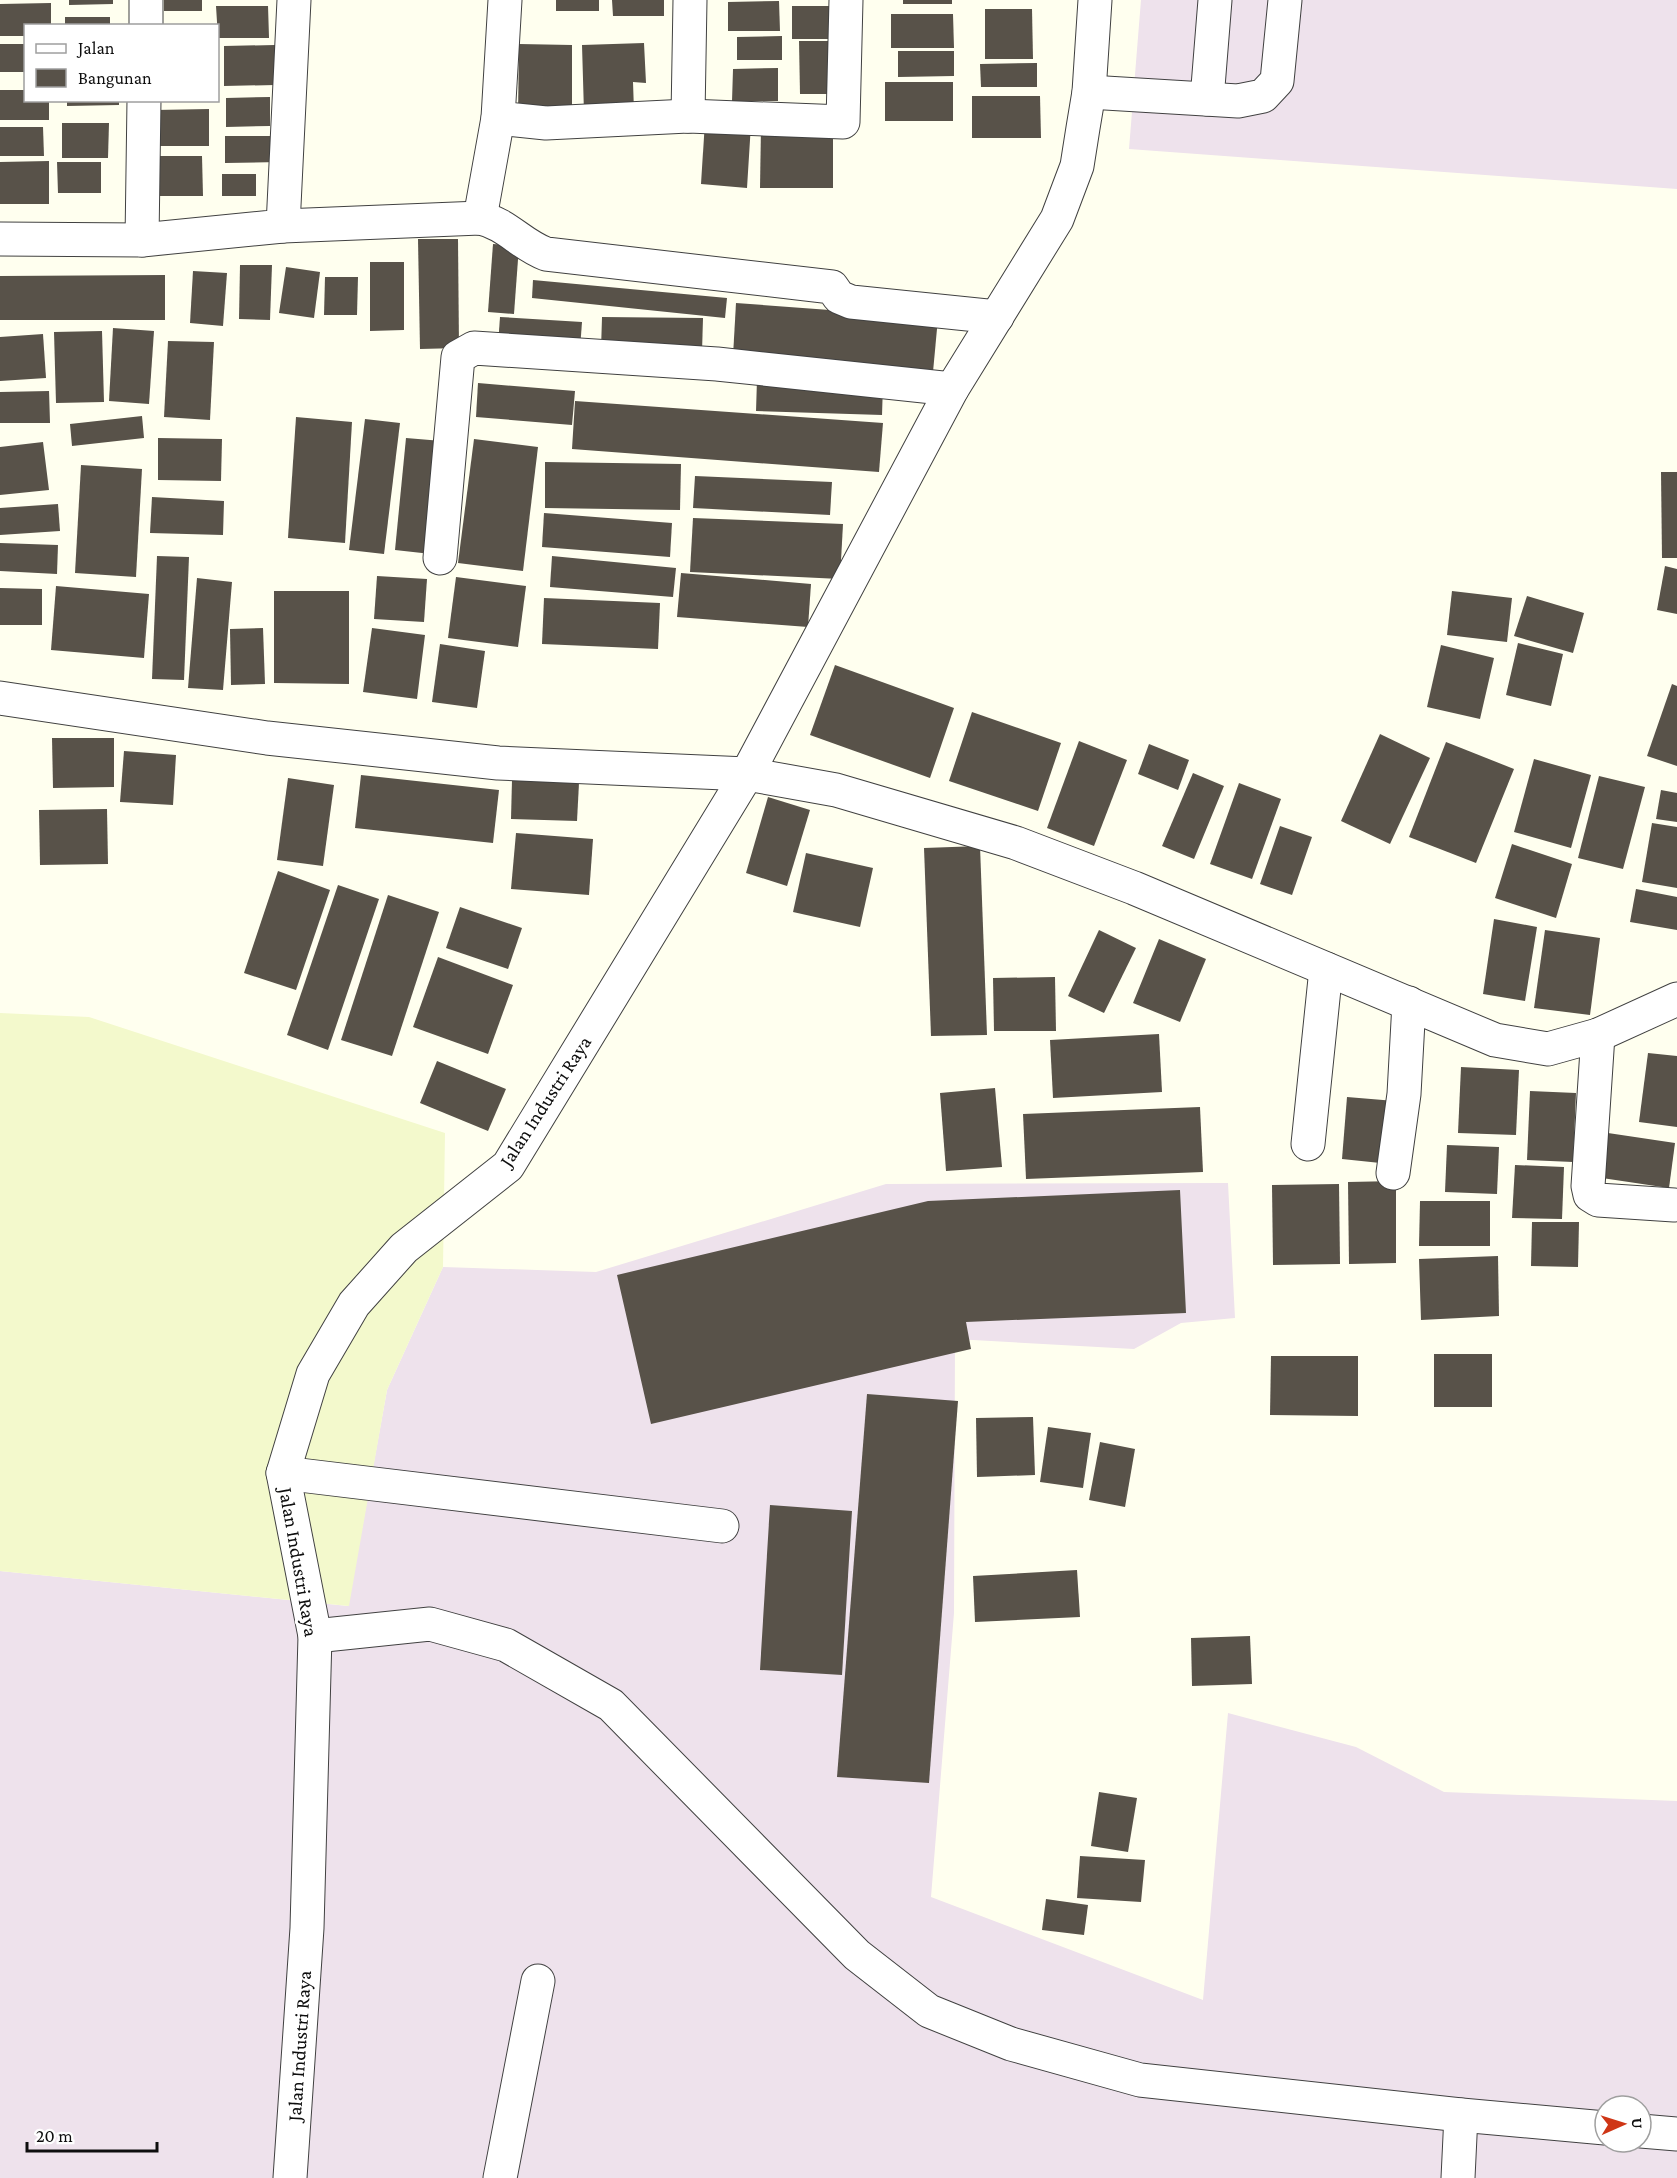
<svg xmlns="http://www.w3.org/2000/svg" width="1677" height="2178" viewBox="0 0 1677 2178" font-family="'Crimson Pro',serif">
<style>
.industrial{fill:#eee2ec;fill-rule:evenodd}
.farmland{fill:#f3f9cc}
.building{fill:#585249}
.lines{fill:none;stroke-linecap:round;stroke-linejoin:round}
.minor-casing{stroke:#414141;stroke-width:35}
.minor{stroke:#fff;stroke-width:33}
.labels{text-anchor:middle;stroke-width:6;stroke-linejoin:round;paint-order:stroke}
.street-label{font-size:20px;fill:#0e0e0e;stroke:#fff}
</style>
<rect width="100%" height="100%" fill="#ffffef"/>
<g class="industrial">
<polygon points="1141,0 1677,0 1677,189 1129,149"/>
<path d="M1228,1183L1235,1318L1181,1323L1134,1349L955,1339L954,1613L931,1897L1203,2000L1228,1713L1356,1747L1444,1792L1677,1801V2178H0V1571L348,1606L387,1390L443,1267L596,1272L886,1184ZM1605,2106H1641V2142H1605Z"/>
</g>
<polygon class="farmland" points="0,1013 89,1017 445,1133 443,1267 387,1390 349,1606 0,1571"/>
<g class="building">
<polygon points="69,0 113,0 113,4 69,5"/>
<rect x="164" y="0" width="38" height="11"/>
<rect x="556" y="0" width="43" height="11"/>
<polygon points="612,0 664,0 664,16 613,16"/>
<rect x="903" y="0" width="49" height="4"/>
<polygon points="779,1 780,31 728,31 728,2"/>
<polygon points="51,3 51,26 26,26 26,36 0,36 0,4"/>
<polygon points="216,6 268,6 269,38 218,38"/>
<rect x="792" y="6" width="44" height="33"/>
<polygon points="985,9 1032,9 1033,59 985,59"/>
<polygon points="891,14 953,14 954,48 891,48"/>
<rect x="65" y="17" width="45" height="9"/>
<polygon points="782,36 782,60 737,60 737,37"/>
<polygon points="799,41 841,41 842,94 800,94"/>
<polygon points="644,43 646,83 633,82 634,111 584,113 582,45"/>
<rect x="0" y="44" width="26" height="28"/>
<polygon points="519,44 572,45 572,116 518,116"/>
<polygon points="275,45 275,85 224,86 224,46"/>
<polygon points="898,51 954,51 954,76 898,77"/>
<polygon points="1037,63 1037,87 981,87 980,64"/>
<polygon points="778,68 778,101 732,101 733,69"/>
<rect x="885" y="82" width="68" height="39"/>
<polygon points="0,90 26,90 26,100 49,100 49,120 0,120"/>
<polygon points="972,96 1040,96 1041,138 972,138"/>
<polygon points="270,97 270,126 226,127 226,98"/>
<polygon points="67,100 119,100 119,105 67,106"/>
<polygon points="209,109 209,146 155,146 155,110"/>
<polygon points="705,121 751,124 747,188 701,184"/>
<polygon points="62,123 109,123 108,158 62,158"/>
<polygon points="761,126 833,128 833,188 760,188"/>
<polygon points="0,127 43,127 44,156 0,156"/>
<polygon points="225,136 280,136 280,162 225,163"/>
<polygon points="154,156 202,156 203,196 154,196"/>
<polygon points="49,161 49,204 0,204 0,162"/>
<polygon points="57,162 101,162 101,193 58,193"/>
<rect x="222" y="174" width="34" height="22"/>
<polygon points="418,239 458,239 459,348 420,349"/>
<polygon points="493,244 519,246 514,314 488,312"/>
<polygon points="370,262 404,262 404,330 370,331"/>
<polygon points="240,265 272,265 270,320 239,319"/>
<polygon points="286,267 320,272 314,318 279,313"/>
<polygon points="193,271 227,273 223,326 190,323"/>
<polygon points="165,275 165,320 0,320 0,276"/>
<polygon points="325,277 358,277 357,315 324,315"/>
<polygon points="533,280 727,298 725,318 532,298"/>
<polygon points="736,303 938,318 933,372 733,356"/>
<polygon points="500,317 582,322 580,349 498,345"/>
<polygon points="602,317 703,318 702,352 601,350"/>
<polygon points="113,328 154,331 149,404 109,401"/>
<polygon points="102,331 104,402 56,403 54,332"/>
<polygon points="43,334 46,378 0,381 0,337"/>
<polygon points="168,341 214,342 210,420 164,417"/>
<polygon points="757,380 883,385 882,415 756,411"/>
<polygon points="478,383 575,391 572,425 476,417"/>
<polygon points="49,391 50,423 0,423 0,392"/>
<polygon points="575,401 883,423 879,472 572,449"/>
<polygon points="142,416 144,438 72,446 70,424"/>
<polygon points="296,417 352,422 345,543 288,538"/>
<polygon points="365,419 400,423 384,554 349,550"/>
<polygon points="158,438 222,439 221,481 158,480"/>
<polygon points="406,438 442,441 431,554 395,550"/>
<polygon points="474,439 538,447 523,571 458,563"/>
<polygon points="43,442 49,490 0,495 0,447"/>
<polygon points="545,462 681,464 680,510 545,508"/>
<polygon points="81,465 142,469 136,577 75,573"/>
<polygon points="1661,472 1677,472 1677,558 1662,558"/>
<polygon points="695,476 832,482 830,515 693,508"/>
<polygon points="152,497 224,501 223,535 150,533"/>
<polygon points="58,504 60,531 0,535 0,508"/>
<polygon points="544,513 672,523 670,557 542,547"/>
<polygon points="693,518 843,524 840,579 690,572"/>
<polygon points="0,543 58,545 57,574 0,571"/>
<polygon points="157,556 189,557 184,680 152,679"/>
<polygon points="552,556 676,568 673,597 550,587"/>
<polygon points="1665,566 1677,569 1677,614 1657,610"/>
<polygon points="681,573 811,584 808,627 677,617"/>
<polygon points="377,576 427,579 424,622 374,619"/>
<polygon points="456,577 526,586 518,647 448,638"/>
<polygon points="197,578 232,582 223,690 188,688"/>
<polygon points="56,586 149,594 144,658 51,650"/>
<polygon points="0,588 42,589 42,625 0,625"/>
<polygon points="274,591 349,591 349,684 274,683"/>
<polygon points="1452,591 1512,598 1507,642 1447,635"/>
<polygon points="1527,596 1584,613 1573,653 1514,636"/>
<polygon points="544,598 660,603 658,649 542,644"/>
<polygon points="263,628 265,684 231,685 230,629"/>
<polygon points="372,628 425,635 417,699 363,692"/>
<polygon points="1518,643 1563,654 1551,706 1506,695"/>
<polygon points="440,644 485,651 477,708 432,702"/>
<polygon points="1441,645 1494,658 1480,719 1427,707"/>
<polygon points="835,665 954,708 930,778 810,735"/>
<polygon points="1672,684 1677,686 1677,766 1647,756"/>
<polygon points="972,712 1061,743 1038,811 949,781"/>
<polygon points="1380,734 1430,758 1390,844 1341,821"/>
<polygon points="52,738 114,738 114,787 53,788"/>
<polygon points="1079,741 1127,760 1094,846 1047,828"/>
<polygon points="1446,742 1514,769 1476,863 1409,837"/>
<polygon points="1149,744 1189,760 1178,790 1138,774"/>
<polygon points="124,751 176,755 173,805 120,802"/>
<polygon points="1534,759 1591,775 1571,848 1514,832"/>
<polygon points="1193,773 1224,786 1194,859 1162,846"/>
<polygon points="361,775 499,790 493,843 355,828"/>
<polygon points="1599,776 1645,787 1623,869 1578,858"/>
<polygon points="288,778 334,785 323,866 277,860"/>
<polygon points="512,780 579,783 577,821 511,819"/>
<polygon points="1239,783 1281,799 1252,879 1210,864"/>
<polygon points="1661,790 1677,793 1677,822 1656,819"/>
<polygon points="768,797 810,810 787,886 746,873"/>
<polygon points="107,809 108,864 40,865 39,810"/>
<polygon points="1652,823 1677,827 1677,888 1642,882"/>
<polygon points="1280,826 1312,837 1292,895 1260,884"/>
<polygon points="516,833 593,839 589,895 511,889"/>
<polygon points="1512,844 1572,864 1556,918 1495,898"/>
<polygon points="980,846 987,1035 931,1036 924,848"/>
<polygon points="806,853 873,868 860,927 793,912"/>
<polygon points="278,871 330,890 296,990 244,973"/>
<polygon points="338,885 379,899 328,1050 287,1035"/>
<polygon points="1636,889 1677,897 1677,930 1630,922"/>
<polygon points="388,895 439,912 392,1056 341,1040"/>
<polygon points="460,907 522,928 508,969 446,948"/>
<polygon points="1494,919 1537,927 1525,1001 1483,994"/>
<polygon points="1099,930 1136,948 1104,1013 1068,996"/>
<polygon points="1545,930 1600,938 1590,1015 1534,1008"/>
<polygon points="1159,939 1206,959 1180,1022 1133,1003"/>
<polygon points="438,957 513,985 488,1054 413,1027"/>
<polygon points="1055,977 1056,1031 994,1031 993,978"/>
<polygon points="1159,1034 1162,1092 1053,1098 1050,1040"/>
<polygon points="1648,1053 1677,1056 1677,1127 1639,1122"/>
<polygon points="437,1061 506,1089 488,1131 420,1103"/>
<polygon points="1461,1067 1519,1070 1516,1135 1458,1133"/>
<polygon points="995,1088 1002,1167 946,1171 940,1093"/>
<polygon points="1530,1091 1576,1093 1573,1162 1527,1160"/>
<polygon points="1347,1097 1395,1101 1390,1164 1342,1159"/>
<polygon points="1200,1107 1203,1172 1026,1179 1023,1114"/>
<polygon points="1608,1133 1675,1143 1669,1188 1602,1178"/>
<polygon points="1447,1145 1499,1147 1497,1194 1445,1192"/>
<polygon points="1515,1165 1564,1167 1562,1219 1512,1218"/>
<polygon points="1396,1181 1396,1263 1349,1264 1348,1182"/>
<polygon points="1339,1184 1340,1264 1273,1265 1272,1185"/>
<polygon points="1180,1190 1186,1313 966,1322 971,1349 651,1424 617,1275 928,1201"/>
<polygon points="1420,1201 1490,1201 1490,1246 1419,1246"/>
<polygon points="1532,1222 1579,1222 1578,1267 1531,1266"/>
<polygon points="1498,1256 1499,1316 1421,1320 1419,1259"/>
<rect x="1434" y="1354" width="58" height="53"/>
<polygon points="1271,1356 1358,1356 1358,1416 1270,1415"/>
<polygon points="867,1394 958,1401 929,1783 837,1777"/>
<polygon points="1033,1417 1035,1475 977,1477 976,1418"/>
<polygon points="1048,1427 1091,1433 1083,1488 1040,1482"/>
<polygon points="1100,1442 1135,1449 1125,1507 1089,1500"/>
<polygon points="770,1505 852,1511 842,1675 760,1670"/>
<polygon points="1077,1570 1080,1617 975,1622 973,1576"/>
<polygon points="1250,1636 1252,1684 1192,1686 1191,1638"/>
<polygon points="1099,1792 1137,1798 1128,1852 1091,1846"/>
<polygon points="1080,1856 1145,1860 1141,1902 1077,1898"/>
<polygon points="1046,1899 1088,1905 1084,1935 1042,1930"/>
</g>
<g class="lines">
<g class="minor-casing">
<g id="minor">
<polyline points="505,0 498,118 546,123 688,116 843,122 846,0"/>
<polyline points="146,26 146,0"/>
<polyline points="1089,92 1238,101 1263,96 1277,81 1285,0"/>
<polyline points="1207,99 1215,0"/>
<polyline points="688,116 690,0"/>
<polyline points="480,218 498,118"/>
<path d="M283,226L480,218C507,224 520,244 546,254L832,287L839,297L851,302L997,317"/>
<polyline points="0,239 142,240 283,226 294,0"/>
<polyline points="142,240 144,100"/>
<polyline points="440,558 458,357 474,348 717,364 952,389"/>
<polyline points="0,698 267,738 498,763 747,774 836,790 1016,843 1134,888 1495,1040 1548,1049 1598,1035 1677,999"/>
<polyline points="1598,1035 1588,1186 1590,1195 1598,1200 1674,1205"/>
<polyline points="1308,1144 1326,969"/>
<polyline points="1393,1173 1404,1094 1409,1003"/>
<polyline points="283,1473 722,1526"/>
<polyline points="315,1636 430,1624 506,1645 611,1705 857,1955 929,2011 1011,2044 1140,2080 1461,2115 1605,2128"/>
<polyline points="1641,2131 1677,2134"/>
<polyline points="290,2178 307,1928 315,1636 283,1473 313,1374 354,1304 404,1248 508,1166 747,774 952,389 1057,219 1077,166 1083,128 1089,92 1095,0"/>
<polyline points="500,2178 538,1981"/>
<polyline points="1458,2178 1461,2115"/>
</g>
</g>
<use href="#minor" class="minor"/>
</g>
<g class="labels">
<g class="street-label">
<text transform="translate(545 1101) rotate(-57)" y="7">Jalan Industri Raya</text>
<text transform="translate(299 1562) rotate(80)" y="7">Jalan Industri Raya</text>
<text transform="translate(299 2046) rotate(-86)" y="7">Jalan Industri Raya</text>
</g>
</g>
<rect x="24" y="24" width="195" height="78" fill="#ffffff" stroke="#9f9f9f" stroke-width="1.5"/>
<rect x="36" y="44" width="30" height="9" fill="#ffffff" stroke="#9f9f9f" stroke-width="1.5"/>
<text x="78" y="54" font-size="18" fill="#0e0e0e">Jalan</text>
<rect x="36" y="69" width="30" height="18" fill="#585249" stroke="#9f9f9f" stroke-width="1.5"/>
<text x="78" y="84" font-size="18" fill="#0e0e0e">Bangunan</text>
<g transform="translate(1623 2124) rotate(87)"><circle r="28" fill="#ffffff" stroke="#9f9f9f" stroke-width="1.5"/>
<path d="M0-4.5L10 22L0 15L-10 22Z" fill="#cf3616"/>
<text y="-9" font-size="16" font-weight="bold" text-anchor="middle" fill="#0e0e0e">U</text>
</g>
<path d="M27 2142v9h130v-9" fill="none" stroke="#0e0e0e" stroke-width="3"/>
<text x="36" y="2142" font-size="18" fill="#0e0e0e" stroke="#ffffff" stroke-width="4.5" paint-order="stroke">20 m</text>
</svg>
